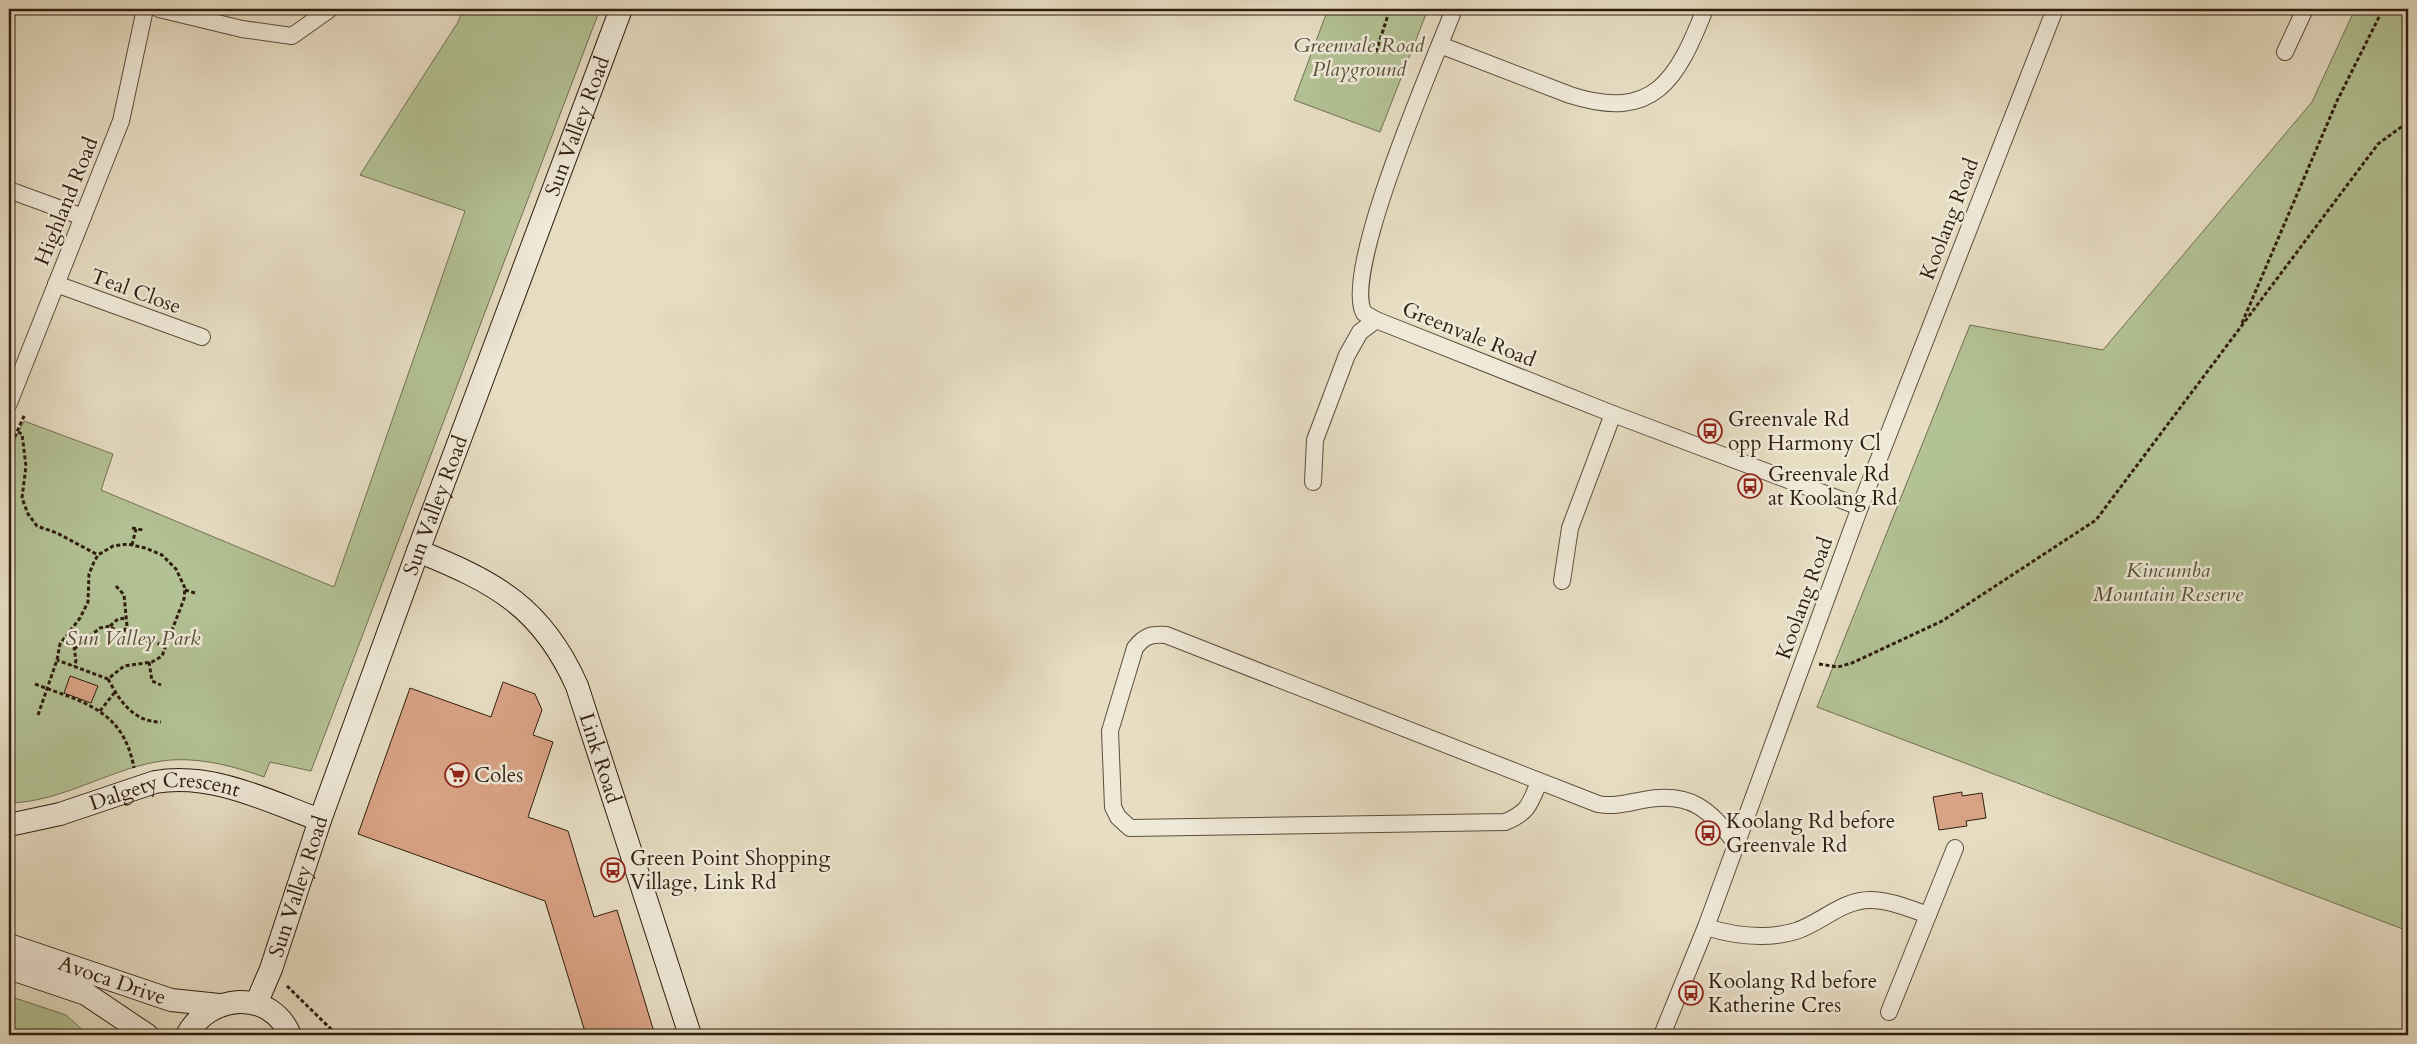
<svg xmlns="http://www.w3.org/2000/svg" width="2417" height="1044" viewBox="0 0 2417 1044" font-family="Cardo,serif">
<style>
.green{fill:#b3c295;stroke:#727052}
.building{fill:#d9a385;stroke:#301e0f}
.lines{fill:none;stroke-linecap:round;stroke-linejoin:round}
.street-casing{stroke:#5e4e3c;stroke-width:18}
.secondary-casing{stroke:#301e0f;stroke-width:24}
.path{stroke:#301e0f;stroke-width:3;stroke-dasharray:4 2.5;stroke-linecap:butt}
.street{stroke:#efe9d8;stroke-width:16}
.secondary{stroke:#efe9d8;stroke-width:22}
.labels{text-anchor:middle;stroke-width:5;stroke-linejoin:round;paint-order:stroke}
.park-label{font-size:21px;font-style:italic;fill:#574f37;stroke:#efe9d8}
.street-label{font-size:21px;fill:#301e0f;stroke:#efe9d8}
.poi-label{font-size:21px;fill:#301e0f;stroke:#efe9d8;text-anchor:start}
</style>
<rect width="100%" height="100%" fill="#e7ddc3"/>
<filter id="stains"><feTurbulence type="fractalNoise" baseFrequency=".004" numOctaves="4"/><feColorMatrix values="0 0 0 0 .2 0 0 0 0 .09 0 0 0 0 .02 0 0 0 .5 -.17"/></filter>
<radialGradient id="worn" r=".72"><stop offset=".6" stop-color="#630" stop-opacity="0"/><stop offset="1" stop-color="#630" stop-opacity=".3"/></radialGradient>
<g class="green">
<path d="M463,9H600L311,771L270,762L264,777C231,765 191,755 156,762C106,771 61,802 9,803V452L24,421L113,454L101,490L334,587L465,211L360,175L458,22Z"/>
<polygon points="1328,9 1428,9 1380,132 1294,100"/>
<polygon points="2355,9 2408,9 2408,931 1817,707 1970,325 2103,350 2312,102"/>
<polygon points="9,996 66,1015 88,1035 9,1035"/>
</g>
<g class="building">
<polygon points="70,676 98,686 91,703 64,693"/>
<polygon points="503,682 535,694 542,710 533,735 553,742 528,817 568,831 594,917 617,910 654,1032 643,1035 586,1035 545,901 358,834 410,688 491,717"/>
<polygon points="1962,792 1962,796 1982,793 1986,818 1966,821 1967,826 1939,830 1933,797"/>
</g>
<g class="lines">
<g class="street-casing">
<g id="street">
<polyline points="159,9 242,29 292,36 330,9"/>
<path d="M1454,9C1435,59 1341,272 1364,313L1376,320L1613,414L1860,507"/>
<path d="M1440,45L1570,95C1654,122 1677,80 1705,9"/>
<polyline points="2285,52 2305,9"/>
<polyline points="9,190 83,217"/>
<polyline points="56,284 202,337"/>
<polyline points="9,403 121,121 145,9"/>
<polyline points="1313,482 1315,440 1347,355 1360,332 1376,320"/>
<polyline points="1562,581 1570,528 1613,414"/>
<path d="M1539,782C1530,804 1528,813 1505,822L1130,828L1118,817L1113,807L1110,731L1135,648C1144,636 1151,634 1166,635L1598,804C1614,807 1627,803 1643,800C1691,791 1709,809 1737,845"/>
<path d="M1706,927C1735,936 1766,940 1796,931C1821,923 1842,900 1870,900C1890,900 1910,909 1928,915"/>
<polyline points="1889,1012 1955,848"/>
<polyline points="1662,1035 1706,927 1860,507 2055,9"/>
</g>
</g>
<g class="secondary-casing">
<g id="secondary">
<path id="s1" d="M418,551C495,582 542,607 577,686L690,1035"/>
<path id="s2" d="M9,825L60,814L155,782C212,772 268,801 320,820"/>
<path id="s3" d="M9,945L171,1000L219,1005"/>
<polyline points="9,968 86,994 147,1035"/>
<path id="s4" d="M256,1004L271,969L320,820L418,551L621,9"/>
<path d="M187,1035C209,994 270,988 290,1035"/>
</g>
</g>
<g class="path">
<polyline points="1376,52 1390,9"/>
<polyline points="2242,323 2337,101 2383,9"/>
<polyline points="18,432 22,434 26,466 22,498 28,514 37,526 57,533 98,555"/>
<polyline points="9,449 25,414"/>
<polyline points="132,528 143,530"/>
<polyline points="132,545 136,529"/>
<polyline points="116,586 124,595 127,626 121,636"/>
<polyline points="185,590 195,593"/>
<polyline points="110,626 118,619 126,618"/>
<polyline points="63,639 74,647 76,661 74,666"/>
<polyline points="74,649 100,628 110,626 126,640 134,643 150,641 166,646"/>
<polyline points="149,662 152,681 161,685"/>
<polyline points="1819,664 1838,667 1852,663 1942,621 2096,520 2378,144 2408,122"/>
<path d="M108,679C120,701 133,722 161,722"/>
<path d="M35,684C84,703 123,709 134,768"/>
<polyline points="100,711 115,692"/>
<polyline points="38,715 57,660 60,644 80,618 88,602 89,574 94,562 98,555 113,546 128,544 145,548 162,555 176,569 185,588 184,599 162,656 152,662 124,666 108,679 57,660"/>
<polyline points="287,986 337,1035"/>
</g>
<use href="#street" class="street"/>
<use href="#secondary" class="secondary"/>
</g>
<defs>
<g id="bus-ring" transform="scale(1.25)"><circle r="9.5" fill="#efe9d8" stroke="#8f2418" stroke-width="1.5"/><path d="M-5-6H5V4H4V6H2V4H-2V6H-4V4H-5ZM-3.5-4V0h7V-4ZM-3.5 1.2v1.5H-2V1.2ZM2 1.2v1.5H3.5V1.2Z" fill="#8f2418"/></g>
<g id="supermarket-ring" transform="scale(1.25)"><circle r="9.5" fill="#efe9d8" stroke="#8f2418" stroke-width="1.5"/><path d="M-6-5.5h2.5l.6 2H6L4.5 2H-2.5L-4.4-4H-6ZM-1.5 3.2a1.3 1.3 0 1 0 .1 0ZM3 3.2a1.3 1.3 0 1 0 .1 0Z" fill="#8f2418"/></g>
</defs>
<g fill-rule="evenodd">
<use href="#bus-ring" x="1710" y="431"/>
<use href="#bus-ring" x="1750" y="486"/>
<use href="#supermarket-ring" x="457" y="775"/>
<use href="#bus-ring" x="1708" y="833"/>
<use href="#bus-ring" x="613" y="870"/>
<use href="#bus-ring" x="1691" y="993"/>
</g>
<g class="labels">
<g class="park-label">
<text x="1359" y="52">Greenvale Road<tspan x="1359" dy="24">Playground</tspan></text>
<text x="2168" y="577">Kincumba<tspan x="2168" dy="24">Mountain Reserve</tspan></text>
<text x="133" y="645">Sun Valley Park</text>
</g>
<g class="street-label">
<text dy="7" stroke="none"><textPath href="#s4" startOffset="935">Sun Valley Road</textPath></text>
<text transform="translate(66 201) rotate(-68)" y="7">Highland Road</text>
<text transform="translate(1949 219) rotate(-69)" y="7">Koolang Road</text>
<text transform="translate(136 291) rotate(20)" y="7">Teal Close</text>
<text transform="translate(1469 334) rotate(22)" y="7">Greenvale Road</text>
<text dy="7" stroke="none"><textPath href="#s4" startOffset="530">Sun Valley Road</textPath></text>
<text transform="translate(1804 598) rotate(-70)" y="7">Koolang Road</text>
<text dy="7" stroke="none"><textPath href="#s1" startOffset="291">Link Road</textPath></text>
<text dy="7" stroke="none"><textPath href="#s2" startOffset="161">Dalgety Crescent</textPath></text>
<text dy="7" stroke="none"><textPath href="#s4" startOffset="125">Sun Valley Road</textPath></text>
<text dy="7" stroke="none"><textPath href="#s3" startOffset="109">Avoca Drive</textPath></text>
</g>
<g class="poi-label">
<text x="1728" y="426">Greenvale Rd<tspan x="1728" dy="24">opp Harmony Cl</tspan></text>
<text x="1768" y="481">Greenvale Rd<tspan x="1768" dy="24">at Koolang Rd</tspan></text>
<text x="474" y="782">Coles</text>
<text x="1726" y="828">Koolang Rd before<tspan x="1726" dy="24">Greenvale Rd</tspan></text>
<text x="630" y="865">Green Point Shopping<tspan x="630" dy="24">Village, Link Rd</tspan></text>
<text x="1708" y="988">Koolang Rd before<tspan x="1708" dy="24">Katherine Cres</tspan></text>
</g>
</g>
<rect width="2417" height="1044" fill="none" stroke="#e7ddc3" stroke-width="30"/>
<rect x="10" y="10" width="2397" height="1024" fill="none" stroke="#301e0f" stroke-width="2.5"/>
<rect x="15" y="15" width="2387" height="1014" fill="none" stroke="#301e0f"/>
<rect width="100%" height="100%" filter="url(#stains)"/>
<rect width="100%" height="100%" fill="url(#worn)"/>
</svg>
